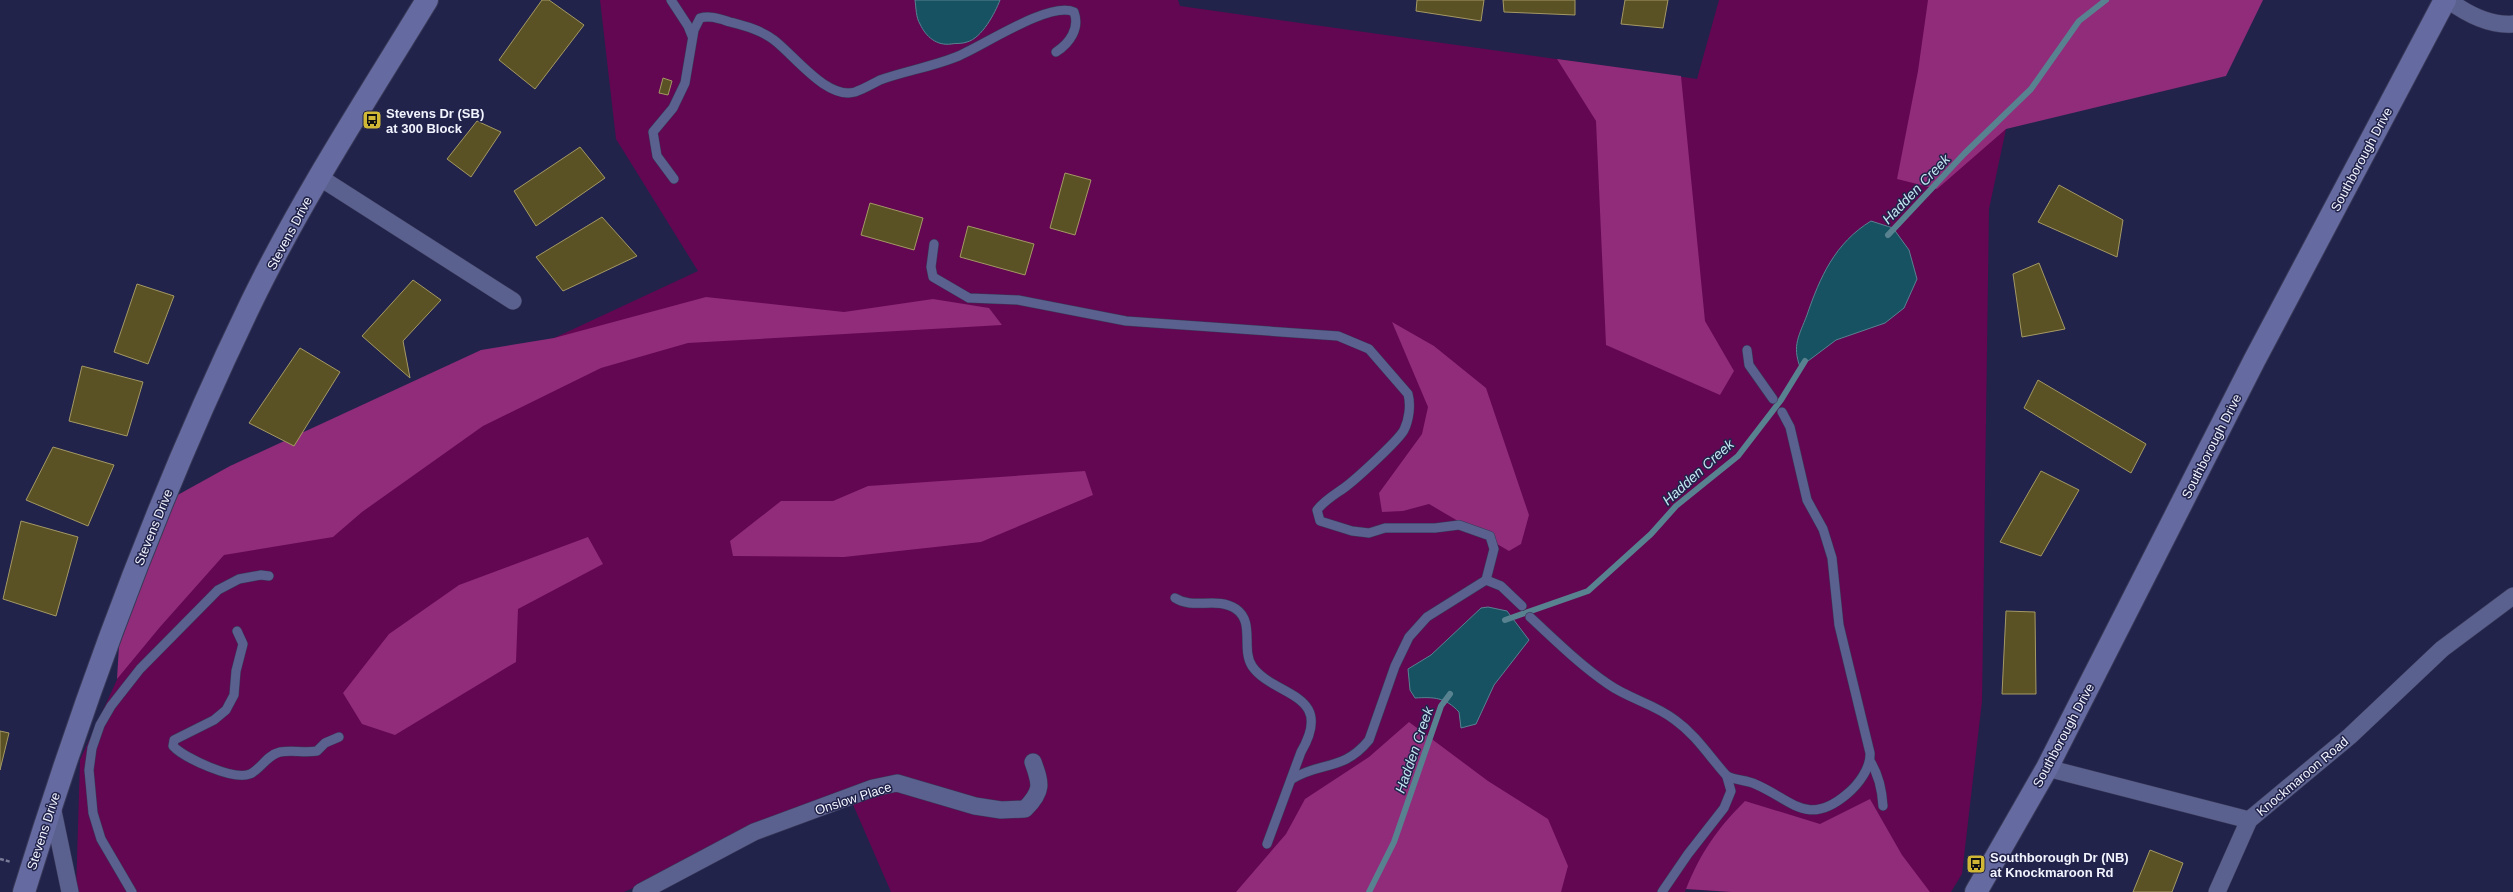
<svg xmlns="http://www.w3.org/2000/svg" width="2513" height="892" viewBox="0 0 2513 892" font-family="Helvetica,sans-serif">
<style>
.green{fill:#630752}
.forest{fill:#902c7a}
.water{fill:#165261;stroke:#588290}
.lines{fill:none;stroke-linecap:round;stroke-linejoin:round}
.stream{stroke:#588290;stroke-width:6}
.building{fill:#5a5125;stroke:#a49964}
.lane-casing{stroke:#393958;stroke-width:10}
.street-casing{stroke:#393958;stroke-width:18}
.secondary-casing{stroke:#393958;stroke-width:24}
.path{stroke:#797b97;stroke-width:2.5;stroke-dasharray:4 2;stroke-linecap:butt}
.lane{stroke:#5b618e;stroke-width:9}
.street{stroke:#5b618e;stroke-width:17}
.secondary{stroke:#656ba0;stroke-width:22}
.labels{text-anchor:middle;stroke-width:3;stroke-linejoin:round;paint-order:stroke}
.poi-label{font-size:13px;font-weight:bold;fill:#f1f3fe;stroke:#21234b;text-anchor:start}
.street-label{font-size:13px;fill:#f1f3fe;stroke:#21234b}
.water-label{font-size:14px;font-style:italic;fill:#c4e6f0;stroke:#21234b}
</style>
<rect width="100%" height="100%" fill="#21234b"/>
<polygon class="green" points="600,0 1178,0 1180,6 1697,79 1719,0 2020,0 2006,129 1989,209 1982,701 1962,874 1951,892 1732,892 1686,889 1685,892 891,892 848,793 624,892 76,892 80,760 198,504 698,271 616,139"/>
<g class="forest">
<polygon points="1928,0 2263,0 2226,76 2006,129 1937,189 1897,179 1918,71"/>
<polygon points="1557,59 1681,76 1705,321 1734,371 1720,395 1606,345 1596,121"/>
<polygon points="706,297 844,312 933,299 989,308 1002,325 688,343 601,368 483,426 362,512 333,537 224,555 160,627 117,679 119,646 174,497 230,466 481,350 554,338"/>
<polygon points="1392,322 1434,346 1486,388 1529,515 1521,544 1509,551 1429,504 1403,511 1382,512 1379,493 1422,434 1428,407"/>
<polygon points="1085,471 1093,495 981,542 844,557 733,556 730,541 781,501 833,501 868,486"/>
<polygon points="588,537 603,564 518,609 516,662 395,735 362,724 343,693 389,634 459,585"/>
<polygon points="1409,722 1488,781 1548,819 1568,866 1561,892 1236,892 1286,834 1305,799 1369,757"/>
<path d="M1870,799L1902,855L1930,892H1732L1686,889C1701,852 1717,829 1745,801L1820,824Z"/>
</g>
<g class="water">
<path d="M915,0H1000C995,13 982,38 967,42C962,44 956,43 951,44C937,46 926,37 920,24C916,18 916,7 915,0Z"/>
<path d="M1871,221L1893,228L1909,250L1917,279L1904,308L1885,323L1836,340L1800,367C1792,345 1799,336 1807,315C1820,277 1835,243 1871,221Z"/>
<path d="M1488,607L1507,611L1529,640L1494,685L1476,724L1461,728L1459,712C1445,697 1434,697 1415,698L1410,690L1408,669L1431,655L1481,608Z"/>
</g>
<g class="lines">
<g class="stream">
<polyline points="1888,235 1964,154 2031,89 2079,21 2106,0"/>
<polyline points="1505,620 1588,591 1651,534 1676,506 1738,456 1781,400 1805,361"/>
<polyline points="1369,892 1394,842 1441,706 1450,694"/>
</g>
</g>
<g class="building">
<polygon points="542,0 549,0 584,25 535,89 499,60"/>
<polygon points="1417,0 1484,0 1481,21 1416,11"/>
<polygon points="1503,0 1575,0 1575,15 1504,12"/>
<polygon points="1625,0 1668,0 1663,28 1621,24"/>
<polygon points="663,78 672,81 668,95 659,93"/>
<polygon points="477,121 501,132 471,177 447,159"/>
<polygon points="580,147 605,178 536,226 514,191"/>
<polygon points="1065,173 1091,180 1075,235 1050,228"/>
<polygon points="2059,185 2123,220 2117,257 2038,222"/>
<polygon points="870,203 923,218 914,250 861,235"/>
<polygon points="602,217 637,256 563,291 536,257"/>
<polygon points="968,226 1034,244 1025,275 960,257"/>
<polygon points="2039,263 2065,329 2022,337 2013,274"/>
<polygon points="413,280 441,300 403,341 410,378 362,336"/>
<polygon points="137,284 174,296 148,364 114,352"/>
<polygon points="300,348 340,372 294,446 249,423"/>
<polygon points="82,366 143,382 127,436 69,421"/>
<polygon points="2038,380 2146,444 2131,473 2024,408"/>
<polygon points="53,447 114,465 88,526 26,500"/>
<polygon points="2041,471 2079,490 2041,556 2000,542"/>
<polygon points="21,521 78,537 56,616 3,599"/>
<polygon points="2006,611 2035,612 2036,694 2002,694"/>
<polygon points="0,731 9,733 0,770"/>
<polygon points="2150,850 2183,863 2172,892 2133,892"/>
</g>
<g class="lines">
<g class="lane-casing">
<g id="lane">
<polyline points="671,0 688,26 692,36"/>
<path d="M674,179L657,156L653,132L673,108L685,83L694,30L700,18C710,15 720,19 730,22C745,26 761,30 774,40C795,56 827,100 855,92C864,89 872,84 880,80C905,71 931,67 956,57C980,48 1050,0 1074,12C1080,28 1070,43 1056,52"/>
<path d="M934,244L931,267L933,277L969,298L1018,300L1126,321L1338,336L1369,349L1408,394C1411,405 1409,420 1404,430C1398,441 1355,480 1344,488C1334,495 1325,500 1317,510L1320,521L1352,531L1369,533L1385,528H1435L1459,525L1490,536L1494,549L1486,580L1427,617L1409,637L1395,666L1369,740C1343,772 1320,761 1292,779"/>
<polyline points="1747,350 1749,365 1773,399"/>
<polyline points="1486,580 1501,586 1522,606"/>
<path d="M1175,598C1194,610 1217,596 1236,609C1255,622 1241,649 1252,666C1273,697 1336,692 1301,752L1267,844"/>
<path d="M1530,617C1555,640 1580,665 1608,684C1629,699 1655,704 1675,720C1696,735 1709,756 1726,775C1731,780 1748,780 1755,784C1791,799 1807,828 1847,794C1858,785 1871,768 1870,753L1839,625L1832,558L1823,529L1807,500L1790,427L1782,412"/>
<path d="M237,631L243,644L236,671L234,695L226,710L214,720L174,740L173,746C184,758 234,781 250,774C261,769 267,755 280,752C292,750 305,753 317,751L325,743L339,737"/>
<path d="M1870,761C1879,775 1882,789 1883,806"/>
<polyline points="132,892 101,839 93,813 89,770 92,748 100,725 111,706 140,669 218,590 239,579 261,575 269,576"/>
<polyline points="1662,892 1688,854 1724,808 1731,791 1727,777"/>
</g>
</g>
<g class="street-casing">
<g id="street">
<path d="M2448,0C2467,14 2489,26 2513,24"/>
<polyline points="319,177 513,301"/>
<polyline points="2047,768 2249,820"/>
<polyline points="52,806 70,892"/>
<path d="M641,892L754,832L873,788L897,783L975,806L1001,810L1025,809C1043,791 1041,784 1033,762"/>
<polyline points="2217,892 2249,820 2350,736 2442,649 2513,596"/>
</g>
</g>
<g class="secondary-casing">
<g id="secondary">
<path d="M24,892C86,691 159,493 251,303C302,198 366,100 427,0"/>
<polyline points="1976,892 2047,768 2254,361 2445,0"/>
</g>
</g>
<polyline class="path" points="0,859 11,862"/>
<use href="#lane" class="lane"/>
<use href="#street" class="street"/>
<use href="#secondary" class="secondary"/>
</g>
<defs>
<g id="bus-square" transform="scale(1)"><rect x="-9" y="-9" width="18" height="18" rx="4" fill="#d0b836" stroke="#21234b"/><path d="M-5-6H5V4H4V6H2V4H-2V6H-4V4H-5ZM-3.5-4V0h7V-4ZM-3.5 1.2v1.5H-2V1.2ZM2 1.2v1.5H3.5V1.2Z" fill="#111"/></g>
</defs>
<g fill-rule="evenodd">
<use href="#bus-square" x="372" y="120"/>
<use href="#bus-square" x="1976" y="864"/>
</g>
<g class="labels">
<g class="poi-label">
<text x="386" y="118">Stevens Dr (SB)<tspan x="386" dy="15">at 300 Block</tspan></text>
<text x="1990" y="862">Southborough Dr (NB)<tspan x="1990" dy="15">at Knockmaroon Rd</tspan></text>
</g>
<g class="street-label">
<text transform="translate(2361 159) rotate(-62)" y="5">Southborough Drive</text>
<text transform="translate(289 233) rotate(-62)" y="5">Stevens Drive</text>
<text transform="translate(2211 446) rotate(-63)" y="5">Southborough Drive</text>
<text transform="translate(153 527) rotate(-68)" y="5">Stevens Drive</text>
<text transform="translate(2063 735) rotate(-62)" y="5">Southborough Drive</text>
<text transform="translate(2302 776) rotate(-40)" y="5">Knockmaroon Road</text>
<text transform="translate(853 798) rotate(-18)" y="5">Onslow Place</text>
<text transform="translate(43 831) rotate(-72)" y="5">Stevens Drive</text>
</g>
<g class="water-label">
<text transform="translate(1916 189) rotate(-46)" y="5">Hadden Creek</text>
<text transform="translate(1698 472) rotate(-42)" y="5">Hadden Creek</text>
<text transform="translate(1414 750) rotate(-71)" y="5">Hadden Creek</text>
</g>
</g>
</svg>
